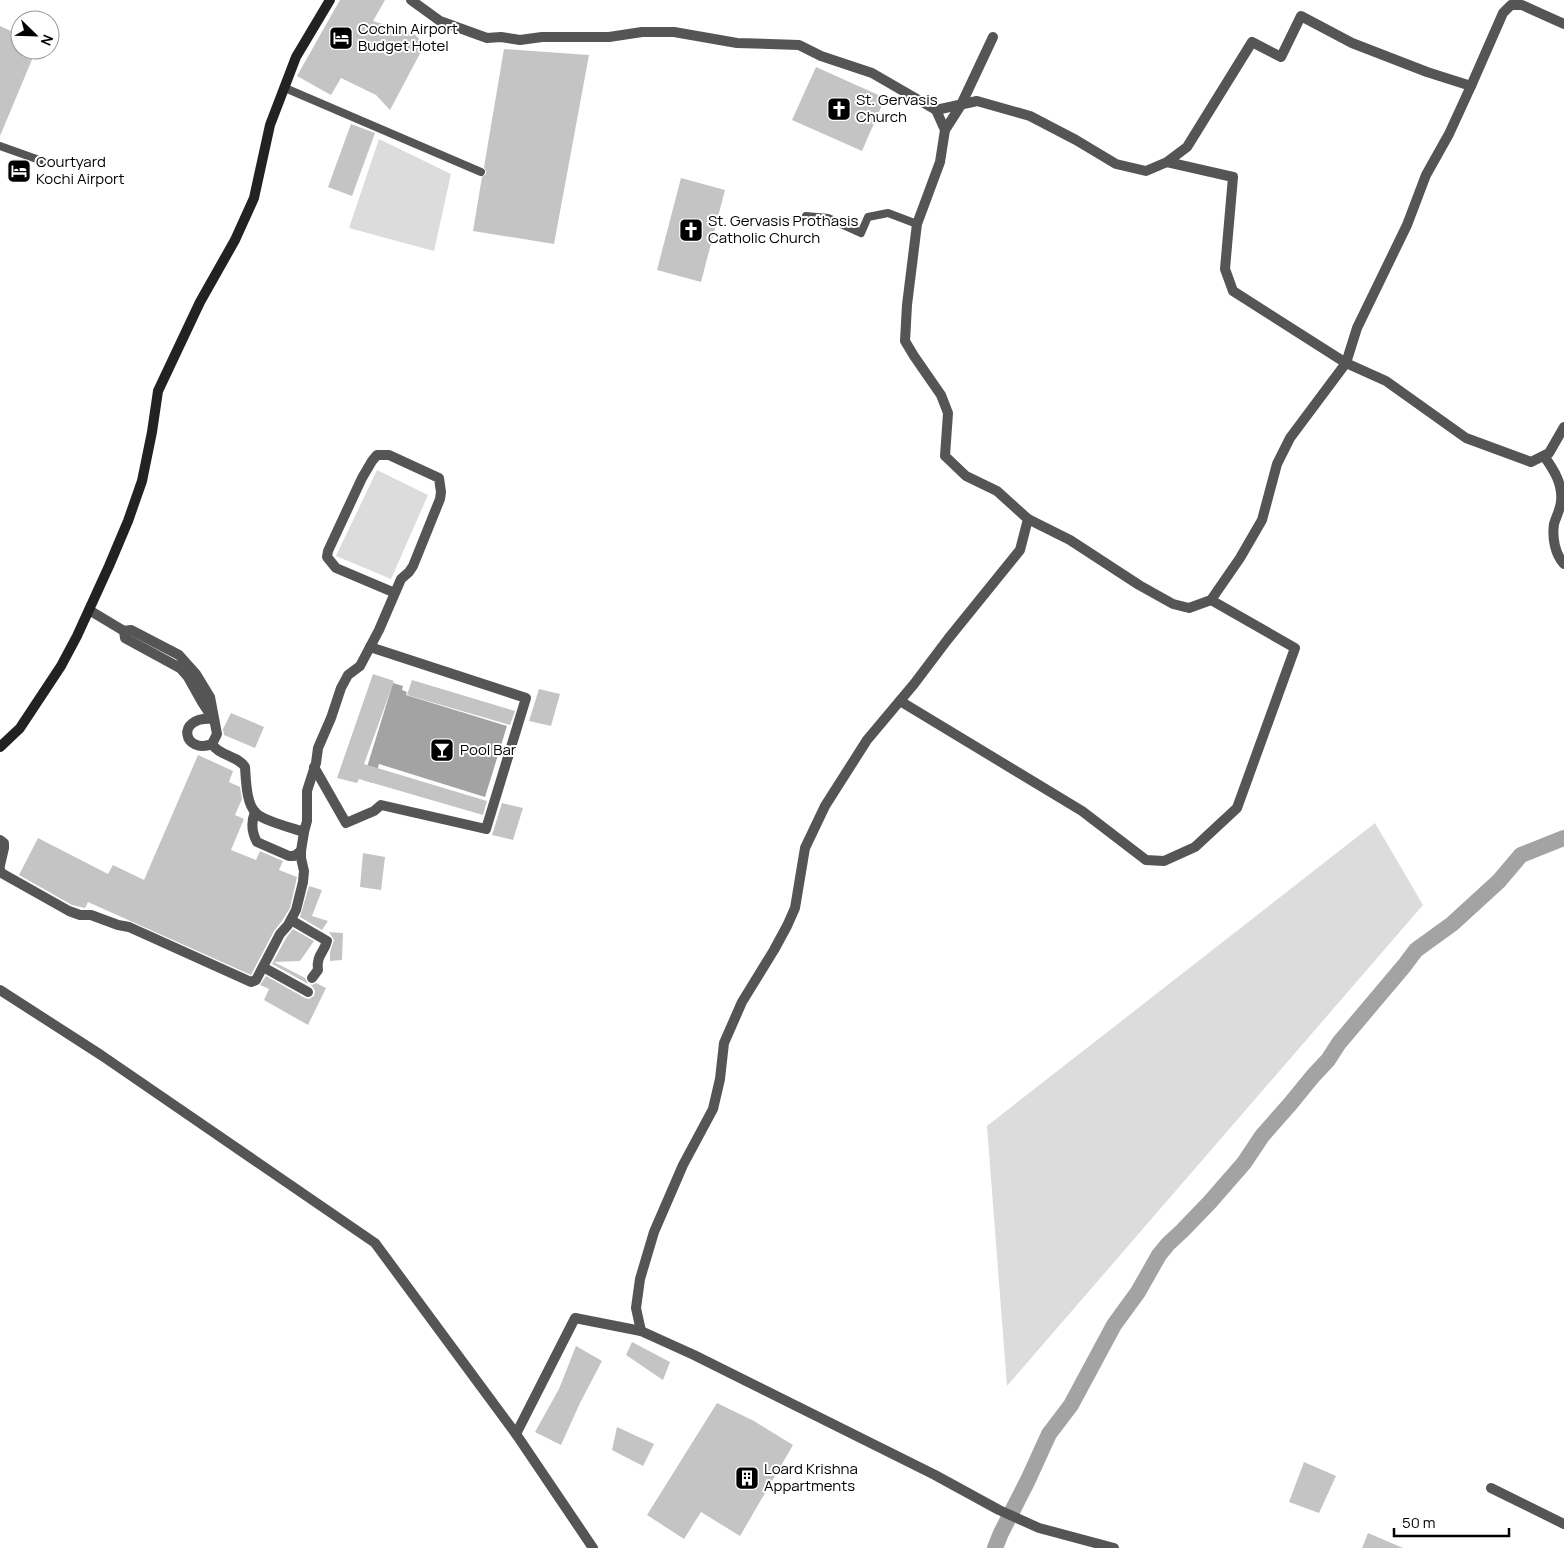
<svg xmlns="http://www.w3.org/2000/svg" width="1564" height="1548" viewBox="0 0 1564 1548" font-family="Manrope,sans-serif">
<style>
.green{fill:#dcdcdc}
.water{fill:#a3a3a3}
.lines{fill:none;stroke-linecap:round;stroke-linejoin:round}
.canal{stroke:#a3a3a3;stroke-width:16}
.building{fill:#c4c4c4}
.service{stroke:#555;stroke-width:8}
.pedestrian{stroke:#555;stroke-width:10}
.minor{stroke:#555;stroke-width:10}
.tertiary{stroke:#555;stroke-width:10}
.secondary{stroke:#222;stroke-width:10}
.labels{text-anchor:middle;stroke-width:4;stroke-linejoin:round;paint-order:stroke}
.poi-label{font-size:15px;fill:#000;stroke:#fff;text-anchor:start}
</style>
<rect width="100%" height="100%" fill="#fff"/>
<g class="green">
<polygon points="379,139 451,174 434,251 349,228"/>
<polygon points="377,470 428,495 391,579 336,556"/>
<polygon points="1375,823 1423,905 1007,1386 987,1126"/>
</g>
<polygon class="water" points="393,683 403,686 402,690 407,692 406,695 507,726 485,797 379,764 373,783 363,780"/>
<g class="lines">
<polyline class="canal" points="995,1548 1001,1533 1028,1480 1049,1434 1071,1405 1114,1325 1138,1292 1159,1255 1168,1244 1182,1231 1210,1202 1244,1163 1262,1136 1291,1103 1313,1076 1328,1060 1339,1043 1404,966 1416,950 1452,924 1499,881 1521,855 1564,838"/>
</g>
<g class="building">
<polygon points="340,0 385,0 373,21 414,34 425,44 390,110 376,95 341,78 331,95 297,76"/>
<polygon points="0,26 20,35 20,50 36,50 0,136"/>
<polygon points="504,49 589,55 554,244 473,231 482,177 486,174 486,171 484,167"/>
<polygon points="816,67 885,98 862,151 792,120"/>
<polygon points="351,124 375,133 352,196 328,187"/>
<polygon points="681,178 725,190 701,282 657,270"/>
<polygon points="373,674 394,681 364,764 487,801 483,815 359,779 357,783 337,778"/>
<polygon points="412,680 515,711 510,725 407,695"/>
<polygon points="539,689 560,694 551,726 529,721"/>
<polygon points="231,713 264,727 255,748 224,735 223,729"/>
<polygon points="198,755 233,771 229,782 240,787 242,799 235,815 244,819 231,850 256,860 260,851 262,852 283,861 279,870 297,877 290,908 282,921 274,931 251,975 88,902 85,908 72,905 19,875 38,838 108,874 113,865 144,880"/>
<polygon points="502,803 523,808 513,840 492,835"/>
<polygon points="363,853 385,857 381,890 360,887"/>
<polygon points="309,886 322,890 312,916 328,921 322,930 300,917"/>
<polygon points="293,929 314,941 300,961 274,962 305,978 308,984 312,985 316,983 326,988 308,1025 264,1000 269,989 260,985 266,976 305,998 309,999 314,996 315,991 312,986 272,964 286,938"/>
<polygon points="329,932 343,933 342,960 330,961 330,952 334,940"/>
<polygon points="632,1342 670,1362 663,1380 626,1355"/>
<polygon points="576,1346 602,1361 580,1403 561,1445 535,1432 559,1389"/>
<polygon points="717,1403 754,1421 793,1445 740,1536 701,1512 684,1539 647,1515"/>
<polygon points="617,1427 654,1444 643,1466 612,1450"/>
<polygon points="1304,1462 1336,1476 1319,1513 1289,1502"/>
<polygon points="1368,1533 1403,1548 1362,1548"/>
</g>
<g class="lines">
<g class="service">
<polyline points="285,88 481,172"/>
<polyline points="0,146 45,162"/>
<polyline points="806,216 828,218 861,233 868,217 888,213 917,224"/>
</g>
<g class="pedestrian">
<polyline points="314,767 346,823 374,811 381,805 486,829 526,698 370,647"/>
<path d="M291,920L327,941C324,953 316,955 318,970L312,978"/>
<polyline points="263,967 308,992"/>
</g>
<g class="minor">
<polyline points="411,0 440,21 487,38 501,37 520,40 542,37 609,37 642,32 674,32 737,43 799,45 821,56 872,73 936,110 945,130 940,162 917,224 907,305 905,341 914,356 941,395 948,413 945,456 966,476 997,491 1028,519 1020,550 948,639 914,684 867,740 825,806 805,848 795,908 787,926 774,950 742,1002 724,1043 720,1079 713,1109 683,1165 654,1232 640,1279 636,1308 641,1331"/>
<polyline points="1471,86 1503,13 1511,5 1522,5 1564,24"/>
<polyline points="936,110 977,101 1030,116 1076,140 1116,164 1146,171 1167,162 1187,147 1252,42 1281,57 1301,16 1352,43 1427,72 1471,86 1449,134 1426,175 1407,225 1357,328 1346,363 1233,291 1225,269 1233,177 1167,162"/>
<polyline points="945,130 961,105 993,37"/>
<path d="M1544,456C1554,470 1563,484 1561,502C1560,510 1556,517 1554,524C1552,538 1555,554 1564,564"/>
<polyline points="1028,519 1070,540 1139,585 1173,604 1189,608 1211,600 1240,558 1262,520 1277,464 1290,438 1346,363 1386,381 1466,438 1531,462 1549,453 1564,427"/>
<path d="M89,610L124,631L131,630L179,655L196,674L210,697L217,734L212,744C219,756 237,755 245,767C246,779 246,804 256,813C264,821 292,828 304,832L307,821V791L316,763L318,748L331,718L341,688L348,675L360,666L379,630L401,579L409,572L413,566L440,499L441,492L439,478L389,455H377L372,461L362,478L328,551L327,557L336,568L395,593"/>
<polyline points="124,631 125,638 180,668 188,677 202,702 213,719"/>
<polyline points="900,701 1082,811 1146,860 1164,861 1195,847 1237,808 1295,648 1211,600"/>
<path d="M212,744C184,755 174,716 213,719"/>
<path d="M255,812C251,822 252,833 257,842L289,856H294L301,851L304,832"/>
<polyline points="0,840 4,843 4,848 0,865"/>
<polyline points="0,869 0,872 5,875 69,911 80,915 91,915 118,925 129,927 251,982 256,980 280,934 288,925 296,910 303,882 304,871 301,858 301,851"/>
<polyline points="516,1434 575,1318 641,1331 694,1355 935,1475 999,1510 1039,1528 1114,1548"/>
<polyline points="1491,1488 1564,1524"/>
</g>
<polyline class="tertiary" points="0,990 101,1055 375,1243 516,1434 593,1548"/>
<polyline class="secondary" points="0,747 20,728 61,666 77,636 109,566 128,521 142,481 152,432 158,391 200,302 235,240 254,198 270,125 296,57 330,0"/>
</g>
<defs>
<g id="hotel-square" transform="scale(1.25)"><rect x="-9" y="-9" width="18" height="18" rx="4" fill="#000" stroke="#fff"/><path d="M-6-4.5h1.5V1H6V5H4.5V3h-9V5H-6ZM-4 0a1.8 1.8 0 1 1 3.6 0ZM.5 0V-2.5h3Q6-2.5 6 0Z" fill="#fff"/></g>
<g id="church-square" transform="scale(1.25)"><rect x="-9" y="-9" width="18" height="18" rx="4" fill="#000" stroke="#fff"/><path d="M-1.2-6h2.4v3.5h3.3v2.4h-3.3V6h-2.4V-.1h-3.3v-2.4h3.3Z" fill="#fff"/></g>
<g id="bar-square" transform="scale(1.25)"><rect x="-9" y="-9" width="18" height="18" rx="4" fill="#000" stroke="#fff"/><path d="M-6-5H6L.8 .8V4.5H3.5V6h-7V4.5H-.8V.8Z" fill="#fff"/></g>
<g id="building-square" transform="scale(1.25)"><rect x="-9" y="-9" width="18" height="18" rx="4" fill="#000" stroke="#fff"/><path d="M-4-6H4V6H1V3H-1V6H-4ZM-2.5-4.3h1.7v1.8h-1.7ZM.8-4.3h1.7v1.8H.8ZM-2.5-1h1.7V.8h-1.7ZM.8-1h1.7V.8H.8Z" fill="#fff"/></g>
</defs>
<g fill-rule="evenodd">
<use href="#hotel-square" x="341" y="38"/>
<use href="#church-square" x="839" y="109"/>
<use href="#hotel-square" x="19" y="171"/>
<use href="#church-square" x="691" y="230"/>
<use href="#bar-square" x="442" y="750"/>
<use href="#building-square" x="747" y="1478"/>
</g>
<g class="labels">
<g class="poi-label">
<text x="358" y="34">Cochin Airport<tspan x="358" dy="17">Budget Hotel</tspan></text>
<text x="856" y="105">St. Gervasis<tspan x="856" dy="17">Church</tspan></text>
<text x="36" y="167">Courtyard<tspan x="36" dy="17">Kochi Airport</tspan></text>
<text x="708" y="226">St. Gervasis Prothasis<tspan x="708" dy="17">Catholic Church</tspan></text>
<text x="460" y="755">Pool Bar</text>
<text x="764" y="1474">Loard Krishna<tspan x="764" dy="17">Appartments</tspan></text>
</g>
</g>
<g transform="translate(35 35) rotate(113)"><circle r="24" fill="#ffffff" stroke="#999999"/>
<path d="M0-4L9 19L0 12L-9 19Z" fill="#000000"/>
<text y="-8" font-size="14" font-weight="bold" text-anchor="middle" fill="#000000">N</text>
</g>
<path d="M1394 1528v8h115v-8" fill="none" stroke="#000000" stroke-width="2.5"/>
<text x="1402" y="1528" font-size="15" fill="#000000" stroke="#ffffff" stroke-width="4" paint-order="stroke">50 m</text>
</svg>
